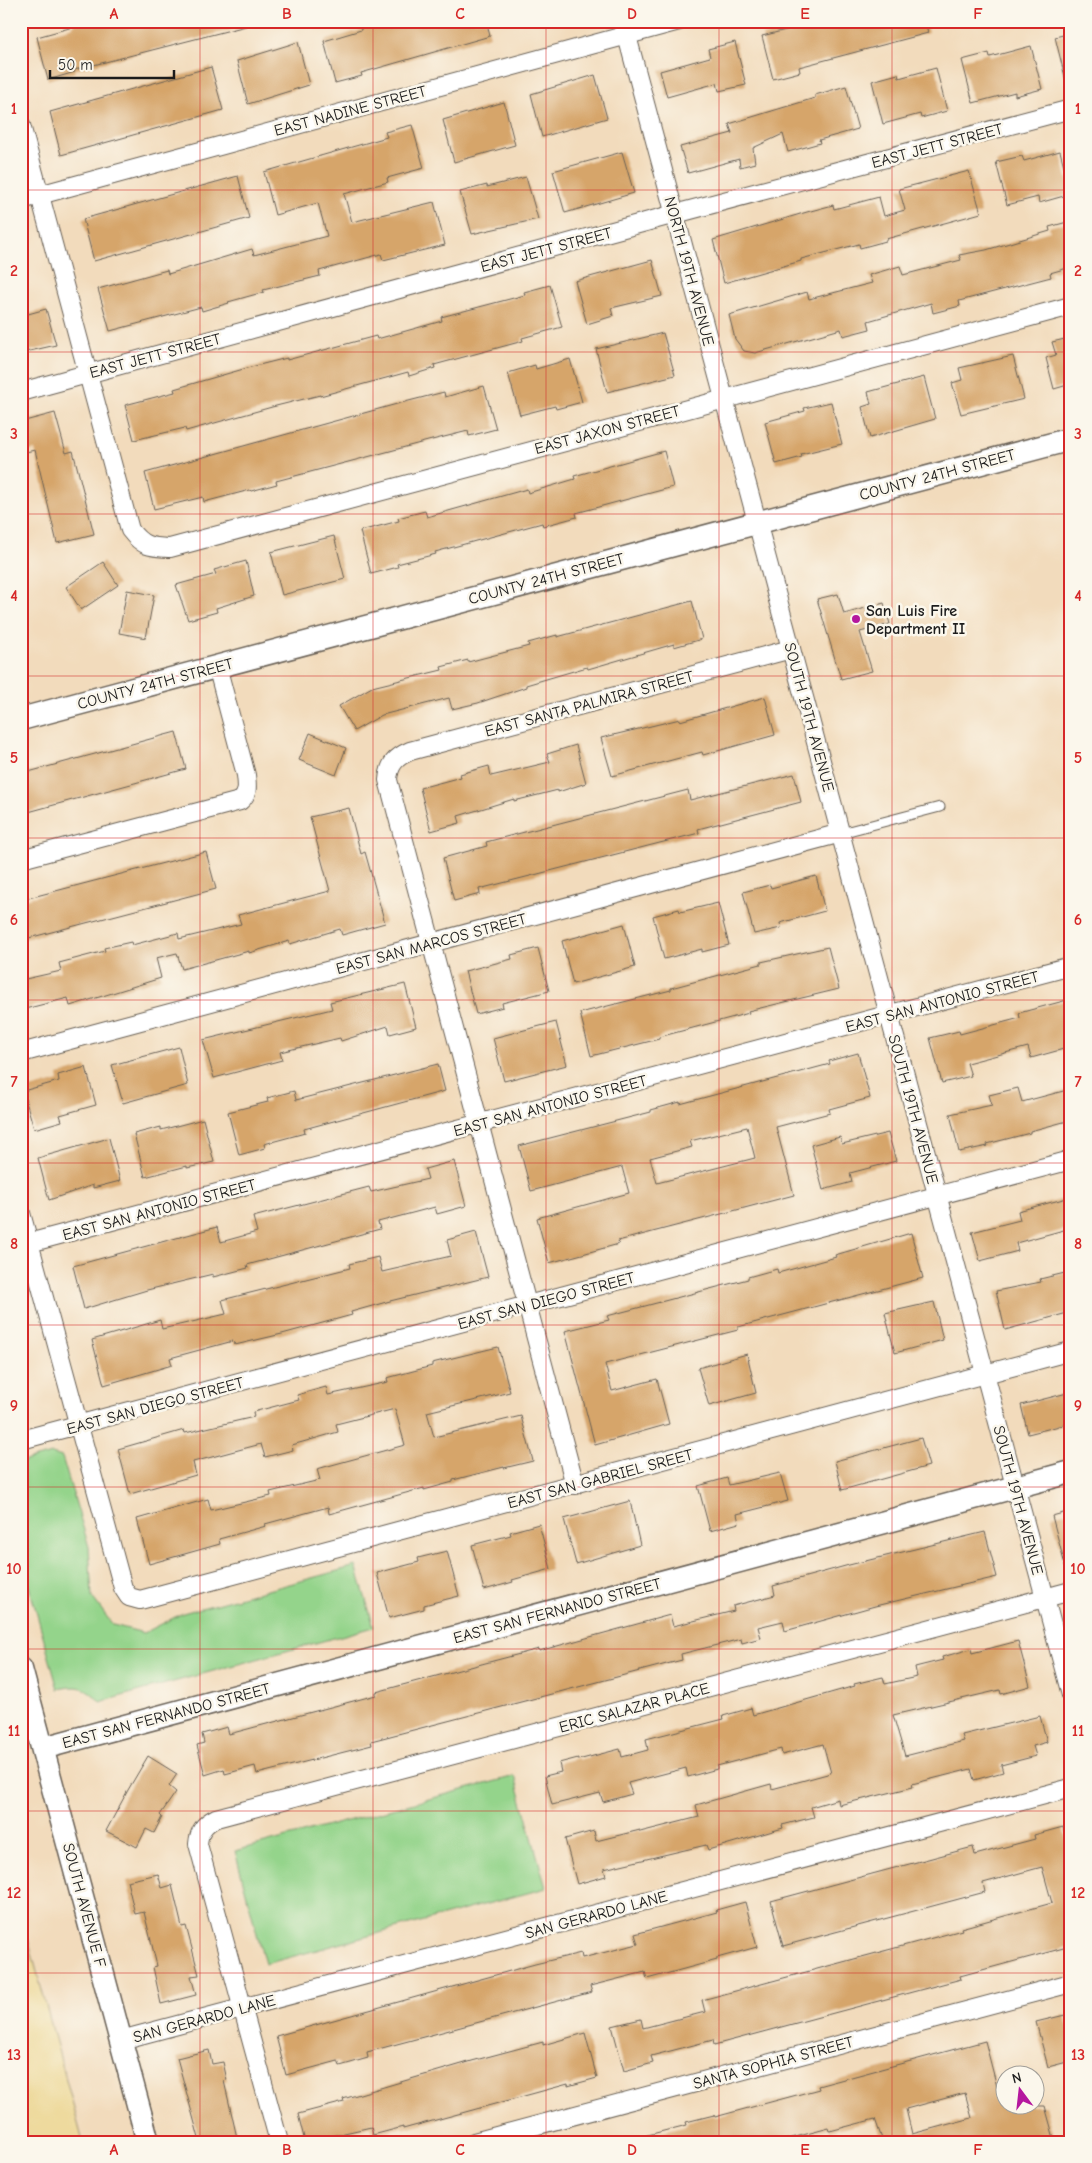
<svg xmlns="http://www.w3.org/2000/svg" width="1092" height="2163" viewBox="0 0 1092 2163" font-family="'Comic Neue',sans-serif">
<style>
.green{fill:#94d48b;stroke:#587854}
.sand{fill:#eeda9e;stroke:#857b5d}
.building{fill:#d6a56b;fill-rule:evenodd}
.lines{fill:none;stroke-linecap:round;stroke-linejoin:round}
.service-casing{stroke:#675f54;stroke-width:11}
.minor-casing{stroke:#675f54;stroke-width:20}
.tertiary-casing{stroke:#675f54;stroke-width:25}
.service{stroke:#fff;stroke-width:9}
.minor{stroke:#fff;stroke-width:18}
.tertiary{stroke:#fff;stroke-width:22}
.grid{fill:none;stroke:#d62828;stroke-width:1;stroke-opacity:0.55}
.poi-dot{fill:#b5179e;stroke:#fbf7ec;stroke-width:2}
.labels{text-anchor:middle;stroke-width:5;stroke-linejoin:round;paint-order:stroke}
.street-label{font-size:16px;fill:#1c1c1c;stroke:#fbf7ec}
.poi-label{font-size:16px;font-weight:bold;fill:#1c1c1c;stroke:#fbf7ec;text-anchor:start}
.neatline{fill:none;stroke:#d62828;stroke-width:2}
.grid-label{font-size:16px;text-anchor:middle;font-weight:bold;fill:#d62828}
</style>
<rect width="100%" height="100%" fill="#fbf7ec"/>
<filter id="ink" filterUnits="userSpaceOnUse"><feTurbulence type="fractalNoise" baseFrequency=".02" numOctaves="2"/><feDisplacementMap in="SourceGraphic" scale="10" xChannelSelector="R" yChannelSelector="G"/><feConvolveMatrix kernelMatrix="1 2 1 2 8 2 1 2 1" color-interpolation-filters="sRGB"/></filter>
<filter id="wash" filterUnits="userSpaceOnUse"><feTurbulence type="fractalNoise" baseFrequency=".0096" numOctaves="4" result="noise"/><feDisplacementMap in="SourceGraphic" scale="20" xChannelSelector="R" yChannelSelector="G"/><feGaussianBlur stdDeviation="1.12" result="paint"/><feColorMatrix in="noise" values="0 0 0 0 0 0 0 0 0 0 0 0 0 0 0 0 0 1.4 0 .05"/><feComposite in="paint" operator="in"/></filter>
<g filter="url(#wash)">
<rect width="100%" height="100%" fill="#f2dbbc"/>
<g class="green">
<path d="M52,1454L62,1457L89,1547L92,1597L113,1625L144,1633L183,1613L356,1566L374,1627L100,1702C87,1686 78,1685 58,1689L21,1558V1462Z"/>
<polygon points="515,1776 546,1888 265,1964 235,1851"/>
</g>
<polygon class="sand" points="21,1913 83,2142 21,2142"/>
<g id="blocks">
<g class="building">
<polygon points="84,21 245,21 246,26 74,70 75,72 48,80 37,37 73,27 73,25"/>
<polygon points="384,21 486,21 490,36 361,73 362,76 335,83 324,41 361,30 361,28"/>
<polygon points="796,21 925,21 928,33 799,67 800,72 773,79 762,36 798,27"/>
<polygon points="1071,33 1071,81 1066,81 1055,37"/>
<polygon points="298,42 309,85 248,104 237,61"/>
<polygon points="735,42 746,85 719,91 717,83 667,97 660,71 710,57 708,49"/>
<polygon points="1031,46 1042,89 1015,96 1015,92 973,103 962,60 989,53 990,57"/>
<polygon points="211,67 223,110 61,155 50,112"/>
<polygon points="936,68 947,111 921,118 920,114 883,124 872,81 898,74 899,78"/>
<polygon points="595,75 607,118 542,137 531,94"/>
<polygon points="846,86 858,129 819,140 820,143 788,152 783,134 753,148 755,163 740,167 739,159 688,173 680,147 732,133 729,124 815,98 815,95"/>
<polygon points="504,102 515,145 454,162 443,120"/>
<polygon points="412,125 424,168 387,178 388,182 344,194 352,222 434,202 445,245 383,260 381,254 319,271 320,276 263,290 264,292 228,302 229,303 202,311 201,307 110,331 98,289 167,270 168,274 252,249 254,255 327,236 318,203 275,215 264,172 387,137 385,132"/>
<polygon points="1060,151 1071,194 1039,203 1038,197 1007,205 996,162 1022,156 1024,161"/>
<polygon points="622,152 634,193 565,213 553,171"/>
<polygon points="969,171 981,213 886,239 886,241 860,248 859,244 801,259 801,261 724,283 713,240 807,212 833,205 834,209 879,197 884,216 905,210 899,189"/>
<polygon points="238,176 249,218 94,261 83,219"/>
<polygon points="526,177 538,219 472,234 460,192 487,185 487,187"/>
<polygon points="1071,221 1071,267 1050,273 1051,277 959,301 960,306 933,313 931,303 868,321 870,329 843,336 841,329 755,353 744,351 735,339 729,315 807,292 809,299 872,283 869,275 900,266 903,275 961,260 959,255 986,250 1050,231 1049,227"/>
<polygon points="652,260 662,296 611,308 613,316 587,324 575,281"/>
<polygon points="550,285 562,327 522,338 523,341 434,365 435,368 409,376 408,372 320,396 320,395 272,407 186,431 185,428 134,440 125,405 175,392 174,389 247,368 287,358 287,360 376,336 377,339 442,321 441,317 525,295 524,292"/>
<polygon points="46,309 56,345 21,353 21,316"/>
<polygon points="663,333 675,375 607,392 596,349"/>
<polygon points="1069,338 1071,346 1071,384 1054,389 1046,358 1056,355 1052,342"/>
<polygon points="1013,356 1024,399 961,414 952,383 962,380 959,368"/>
<polygon points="570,359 582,402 556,409 555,406 520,415 508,373 535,365 536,369"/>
<polygon points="924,377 935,419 870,438 862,407 871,404 868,392"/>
<polygon points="484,386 496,429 469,436 468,431 428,441 276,481 277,484 251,491 250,490 204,502 203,497 154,509 145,473 397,404 444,392 445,397"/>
<polygon points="831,402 842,444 801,454 802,457 776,464 765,422 805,411 804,408"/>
<polygon points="55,413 66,453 73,451 94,534 57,543 35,450 21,453 21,422"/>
<polygon points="664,451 673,487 576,513 577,517 543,526 542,523 435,552 436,554 397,564 398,567 371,574 360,531 399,521 398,518 425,511 427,517 527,489 528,493 575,479 574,476"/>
<polygon points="334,536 345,579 282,595 271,552"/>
<polygon points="246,561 254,596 216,608 217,612 188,620 176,585 216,574 214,570"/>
<polygon points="103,562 118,585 81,610 66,587"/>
<polygon points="127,590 154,595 146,638 119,633"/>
<polygon points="838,594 844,614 884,603 890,624 860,632 872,671 841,679 817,599"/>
<polygon points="692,601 702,639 674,647 674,644 588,669 587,667 526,685 526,687 478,703 452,709 449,698 382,715 354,731 339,706 372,687 442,670 441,667 468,660 468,662 529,646 528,643 557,635 557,637"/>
<polygon points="765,697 775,735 703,755 702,752 612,776 601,738 680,719 680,721"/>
<polygon points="176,732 186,769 21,814 21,774"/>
<polygon points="310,733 346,748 336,775 299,760"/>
<polygon points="576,745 586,783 558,792 558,790 514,801 514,799 458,816 460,823 431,831 420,788 461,777 460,774 489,766 491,776 550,762 547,754"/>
<polygon points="794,774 801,802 698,829 699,833 479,889 480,894 454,901 443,858 487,846 486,842 688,790 690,800"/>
<polygon points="349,808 361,854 365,852 385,923 342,935 340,929 290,944 289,941 249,953 249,951 182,969 177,953 156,958 161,978 70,1006 68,998 21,1010 21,980 61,971 59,963 105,951 104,948 131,942 132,945 178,933 179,939 241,924 238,915 330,891 310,817"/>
<polygon points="206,852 216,889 21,940 21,900"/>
<polygon points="816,876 825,911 780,923 781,928 754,934 743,892 770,885 771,888"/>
<polygon points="718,903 729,945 702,952 702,949 664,959 653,916 679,909 680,912"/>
<polygon points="624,924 635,967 573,984 562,941"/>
<polygon points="828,947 839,989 748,1011 749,1013 659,1037 659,1039 591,1056 580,1013 671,990 671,988 761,964 761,962"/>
<polygon points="538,948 549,991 502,1003 503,1007 476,1014 465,971 512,959 511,955"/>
<polygon points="405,984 416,1027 390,1034 388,1026 341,1041 340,1038 280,1052 282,1060 214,1078 203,1040 332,1009 330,1002"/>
<polygon points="1071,999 1071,1047 1031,1058 1028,1047 967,1063 971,1076 942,1083 930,1038 959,1031 960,1034 1020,1018 1019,1013"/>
<polygon points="556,1022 567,1065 504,1081 493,1038"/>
<polygon points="179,1047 188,1085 123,1103 112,1065"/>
<path d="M858,1053L870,1098L829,1109L830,1113L776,1127L794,1195L618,1241L619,1244L549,1263L537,1218L629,1193L622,1167L531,1191L519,1146L651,1112V1110L680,1102V1104L830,1064L829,1061ZM747,1127L755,1158L657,1183L650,1158L692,1147L690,1141Z"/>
<polygon points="438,1064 445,1091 304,1129 305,1133 264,1144 265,1148 239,1155 228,1112 268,1102 267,1098 294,1091 296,1100"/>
<polygon points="86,1067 96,1105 60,1115 62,1121 34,1129 23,1091 59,1081 58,1075"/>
<polygon points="1018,1088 1022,1102 1071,1089 1071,1120 1030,1131 1030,1133 987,1144 988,1146 959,1152 950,1114 992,1105 989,1095"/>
<polygon points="203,1119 214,1162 187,1168 187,1166 145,1177 134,1134 161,1127 161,1130"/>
<polygon points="888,1133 896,1161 850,1173 852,1182 823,1190 811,1145 840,1137 842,1144"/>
<polygon points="109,1138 120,1181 93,1188 93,1185 49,1200 38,1158"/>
<polygon points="454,1161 466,1206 437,1214 435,1207 378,1222 380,1229 247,1265 248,1268 213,1277 213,1274 147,1290 84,1309 73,1266 217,1227 221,1242 257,1232 253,1217 369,1187 371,1192 428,1179 425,1169"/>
<polygon points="1071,1197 1071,1228 1016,1243 1018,1251 980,1261 972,1232 1020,1220 1018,1211"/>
<polygon points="476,1232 488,1277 390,1301 351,1312 352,1315 282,1334 235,1345 233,1341 170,1358 172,1365 104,1385 92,1340 160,1320 162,1329 226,1314 222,1300 350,1268 349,1264 378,1257 382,1272 451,1256 447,1240"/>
<polygon points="911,1233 923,1278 738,1327 738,1330 605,1364 612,1391 657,1379 669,1424 595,1445 565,1331 609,1320 607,1316 748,1279 748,1277 777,1269 778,1273 836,1257 835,1255"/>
<polygon points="1069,1272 1071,1312 1005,1330 996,1291 1041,1282 1040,1279"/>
<polygon points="934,1302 943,1340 895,1353 885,1313"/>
<polygon points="498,1347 510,1392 427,1412 434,1437 521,1416 533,1461 504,1468 504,1467 453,1480 453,1482 424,1490 424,1488 329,1514 328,1507 265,1524 266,1526 219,1539 220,1544 149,1564 137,1519 208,1499 211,1510 271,1496 270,1492 320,1480 317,1469 405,1445 395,1409 336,1424 338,1432 292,1445 293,1450 265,1457 261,1444 193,1462 196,1475 130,1494 118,1449 184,1430 185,1433 254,1417 253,1412 299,1400 297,1395 326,1387 328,1395 388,1382 387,1378 432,1366 432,1363"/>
<polygon points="747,1354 756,1393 709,1406 698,1368"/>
<polygon points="1071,1392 1071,1423 1028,1434 1021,1405"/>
<polygon points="921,1438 929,1466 842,1490 835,1461"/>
<polygon points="780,1473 788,1501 737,1514 739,1523 710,1531 698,1486 727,1478 729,1485"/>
<polygon points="630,1501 640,1545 576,1564 564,1519"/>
<polygon points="1071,1511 1071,1569 1066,1569 1052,1516"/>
<polygon points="539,1524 551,1569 512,1580 513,1582 484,1590 472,1545 511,1535 510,1532"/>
<polygon points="985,1532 997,1577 875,1606 785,1631 783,1621 758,1627 761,1638 742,1643 741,1639 681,1654 682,1660 371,1741 372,1745 257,1774 255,1766 225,1774 224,1769 205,1775 197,1745 204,1743 202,1734 227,1727 229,1734 376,1695 376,1692 493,1661 539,1649 539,1651 670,1615 673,1626 734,1611 733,1606 775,1595 773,1586 849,1565"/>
<polygon points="447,1551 459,1596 424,1605 424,1609 389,1618 377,1573 419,1562 418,1558"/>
<polygon points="1018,1641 1030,1686 1001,1694 1000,1690 893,1715 905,1756 964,1741 962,1735 1040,1716 1047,1742 1033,1746 1036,1756 1001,1765 1003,1772 974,1780 971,1769 912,1784 913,1787 839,1805 838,1799 811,1807 814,1817 782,1825 783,1828 708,1850 706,1845 604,1869 606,1876 577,1884 565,1839 594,1831 596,1841 640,1830 640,1832 699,1817 696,1805 771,1784 772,1789 831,1773 823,1744 782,1755 781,1749 717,1766 717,1769 688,1777 686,1768 628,1783 632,1794 603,1802 600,1793 552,1805 545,1776 561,1772 559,1763 578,1758 578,1760 620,1749 622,1757 648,1750 646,1739 724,1719 723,1716 751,1708 753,1715 855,1686 854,1684 883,1677 885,1684 917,1677 915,1667 943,1660 942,1657 971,1649 972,1653"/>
<polygon points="148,1756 177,1774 169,1786 176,1792 160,1815 162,1817 154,1833 146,1829 137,1847 106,1831 128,1790"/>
<polygon points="1063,1827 1071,1857 1071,1946 960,1976 961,1979 714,2045 713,2040 651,2056 653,2063 624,2071 612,2026 641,2019 643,2028 705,2012 702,2000 962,1930 961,1928 1052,1903 1042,1867 983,1883 985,1892 783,1946 771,1901 973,1847 975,1855 1035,1839 1034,1835"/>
<polygon points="158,1874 162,1888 172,1885 182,1927 186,1926 199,1975 191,1976 196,1995 161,2004 153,1967 157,1966 144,1912 135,1914 127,1881"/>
<polygon points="745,1902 757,1947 717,1958 717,1960 647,1979 645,1972 590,1986 592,1992 367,2052 368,2058 340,2066 338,2061 286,2075 276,2036 535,1964 581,1953 582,1958 638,1944 635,1934 717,1912 716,1910"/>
<polygon points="1065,2015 1071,2037 1071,2061 1048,2067 1036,2022"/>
<polygon points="585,2033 597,2078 568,2086 568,2084 403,2129 403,2127 373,2135 371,2127 305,2142 298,2114 344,2102 343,2099 472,2061 543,2042 543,2045"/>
<path d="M985,2041L1002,2106H1045L1055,2142H883L875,2119L830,2131L829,2128L777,2142H640V2137L687,2125L686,2122L714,2115L715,2117L819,2089L818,2086ZM965,2093L972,2118L912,2134L906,2109Z"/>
<polygon points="209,2050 212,2064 223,2062 227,2080 224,2081 238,2142 200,2142 177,2058"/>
</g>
</g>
</g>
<g filter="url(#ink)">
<use href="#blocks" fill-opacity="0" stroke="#675f54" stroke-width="1"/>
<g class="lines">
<g class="service-casing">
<polyline id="service" points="841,833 940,807"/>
</g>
<g class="minor-casing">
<g id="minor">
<polyline points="623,21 1071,1695"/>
<path d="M21,125L130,530C143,547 150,547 170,548L1071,306"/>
<polyline points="21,200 679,21"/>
<polyline points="21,392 675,214 1071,109"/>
<path d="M21,859L240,801C249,794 247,785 246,775L217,666"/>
<polyline points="21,1053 841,833"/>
<polyline points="21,1213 123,1588 129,1597 140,1600 1071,1351"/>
<polyline points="29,1243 1071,966"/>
<polyline points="21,1440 1071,1160"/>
<path d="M575,1485L388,780C389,764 396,757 410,751L791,649"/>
<polyline points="121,2040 1071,1788"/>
<path d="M279,2142L198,1844C199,1831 204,1824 216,1818L1071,1591"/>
<polyline points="474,2142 1071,1983"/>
</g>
</g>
<g class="tertiary-casing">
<g id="tertiary">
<polyline points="21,719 1071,439"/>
<polyline points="21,1669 148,2142"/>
<polyline points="43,1748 1071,1472"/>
</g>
</g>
<use href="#service" class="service"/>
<use href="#minor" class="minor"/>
<use href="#tertiary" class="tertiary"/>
</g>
</g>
<path class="grid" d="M200,21V2142M373,21V2142M546,21V2142M719,21V2142M892,21V2142M21,190H1071M21,352H1071M21,514H1071M21,676H1071M21,838H1071M21,1000H1071M21,1163H1071M21,1325H1071M21,1487H1071M21,1649H1071M21,1811H1071M21,1973H1071"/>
<circle class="poi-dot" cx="856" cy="619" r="5"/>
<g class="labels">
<g class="street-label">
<text transform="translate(350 110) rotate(-15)" y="6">EAST NADINE STREET</text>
<text transform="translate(937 145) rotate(-15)" y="6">EAST JETT STREET</text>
<text transform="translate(546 249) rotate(-15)" y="6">EAST JETT STREET</text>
<text transform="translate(690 271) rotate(75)" y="6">NORTH 19TH AVENUE</text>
<text transform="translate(155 355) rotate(-15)" y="6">EAST JETT STREET</text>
<text transform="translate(607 429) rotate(-15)" y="6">EAST JAXON STREET</text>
<text transform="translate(937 474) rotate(-15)" y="6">COUNTY 24TH STREET</text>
<text transform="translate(546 578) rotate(-15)" y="6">COUNTY 24TH STREET</text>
<text transform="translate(155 683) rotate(-15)" y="6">COUNTY 24TH STREET</text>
<text transform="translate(589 703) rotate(-15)" y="6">EAST SANTA PALMIRA STREET</text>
<text transform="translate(810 717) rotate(75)" y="6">SOUTH 19TH AVENUE</text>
<text transform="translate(431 943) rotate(-15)" y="6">EAST SAN MARCOS STREET</text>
<text transform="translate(942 1001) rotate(-15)" y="6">EAST SAN ANTONIO STREET</text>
<text transform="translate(550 1105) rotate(-15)" y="6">EAST SAN ANTONIO STREET</text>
<text transform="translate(914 1109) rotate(75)" y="6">SOUTH 19TH AVENUE</text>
<text transform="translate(159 1209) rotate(-15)" y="6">EAST SAN ANTONIO STREET</text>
<text transform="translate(546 1300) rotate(-15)" y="6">EAST SAN DIEGO STREET</text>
<text transform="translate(155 1405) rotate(-15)" y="6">EAST SAN DIEGO STREET</text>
<text transform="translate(600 1478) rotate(-15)" y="6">EAST SAN GABRIEL SREET</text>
<text transform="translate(1019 1500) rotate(75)" y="6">SOUTH 19TH AVENUE</text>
<text transform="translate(557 1610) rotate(-15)" y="6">EAST SAN FERNANDO STREET</text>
<text transform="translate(634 1707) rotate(-15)" y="6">ERIC SALAZAR PLACE</text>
<text transform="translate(166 1715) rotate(-15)" y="6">EAST SAN FERNANDO STREET</text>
<text transform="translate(85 1905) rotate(75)" y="6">SOUTH AVENUE F</text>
<text transform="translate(596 1914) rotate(-15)" y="6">SAN GERARDO LANE</text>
<text transform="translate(204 2018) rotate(-15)" y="6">SAN GERARDO LANE</text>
<text transform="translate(773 2062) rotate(-15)" y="6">SANTA SOPHIA STREET</text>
</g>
<g class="poi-label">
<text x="866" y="616">San Luis Fire<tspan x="866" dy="18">Department II</tspan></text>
</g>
</g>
<rect width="1092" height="2163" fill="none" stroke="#fbf7ec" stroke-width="55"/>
<g transform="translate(1020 2090) rotate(345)"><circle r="24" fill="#fbf7ec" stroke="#a29f99"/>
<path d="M0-4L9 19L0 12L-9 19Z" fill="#b5179e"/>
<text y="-8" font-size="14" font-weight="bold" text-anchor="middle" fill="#1c1c1c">N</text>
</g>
<path d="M50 70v8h124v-8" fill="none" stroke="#1c1c1c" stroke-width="2.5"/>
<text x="58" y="70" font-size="15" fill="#1c1c1c" stroke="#fbf7ec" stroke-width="4" paint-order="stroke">50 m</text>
<rect x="28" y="28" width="1036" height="2108" class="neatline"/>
<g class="grid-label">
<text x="114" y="19">A</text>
<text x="287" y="19">B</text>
<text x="460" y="19">C</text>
<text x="632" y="19">D</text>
<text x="805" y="19">E</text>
<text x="978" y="19">F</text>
<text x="14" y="114">1</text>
<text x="1078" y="114">1</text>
<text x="14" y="276">2</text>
<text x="1078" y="276">2</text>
<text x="14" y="439">3</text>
<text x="1078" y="439">3</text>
<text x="14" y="601">4</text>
<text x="1078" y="601">4</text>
<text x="14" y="763">5</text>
<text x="1078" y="763">5</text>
<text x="14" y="925">6</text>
<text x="1078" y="925">6</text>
<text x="14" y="1087">7</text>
<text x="1078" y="1087">7</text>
<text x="14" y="1249">8</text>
<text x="1078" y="1249">8</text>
<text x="14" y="1411">9</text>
<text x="1078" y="1411">9</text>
<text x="14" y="1574">10</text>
<text x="1078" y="1574">10</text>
<text x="14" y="1736">11</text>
<text x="1078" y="1736">11</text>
<text x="14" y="1898">12</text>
<text x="1078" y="1898">12</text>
<text x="14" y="2060">13</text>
<text x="1078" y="2060">13</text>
<text x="114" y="2155">A</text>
<text x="287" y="2155">B</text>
<text x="460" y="2155">C</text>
<text x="632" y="2155">D</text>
<text x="805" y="2155">E</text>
<text x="978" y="2155">F</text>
</g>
</svg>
